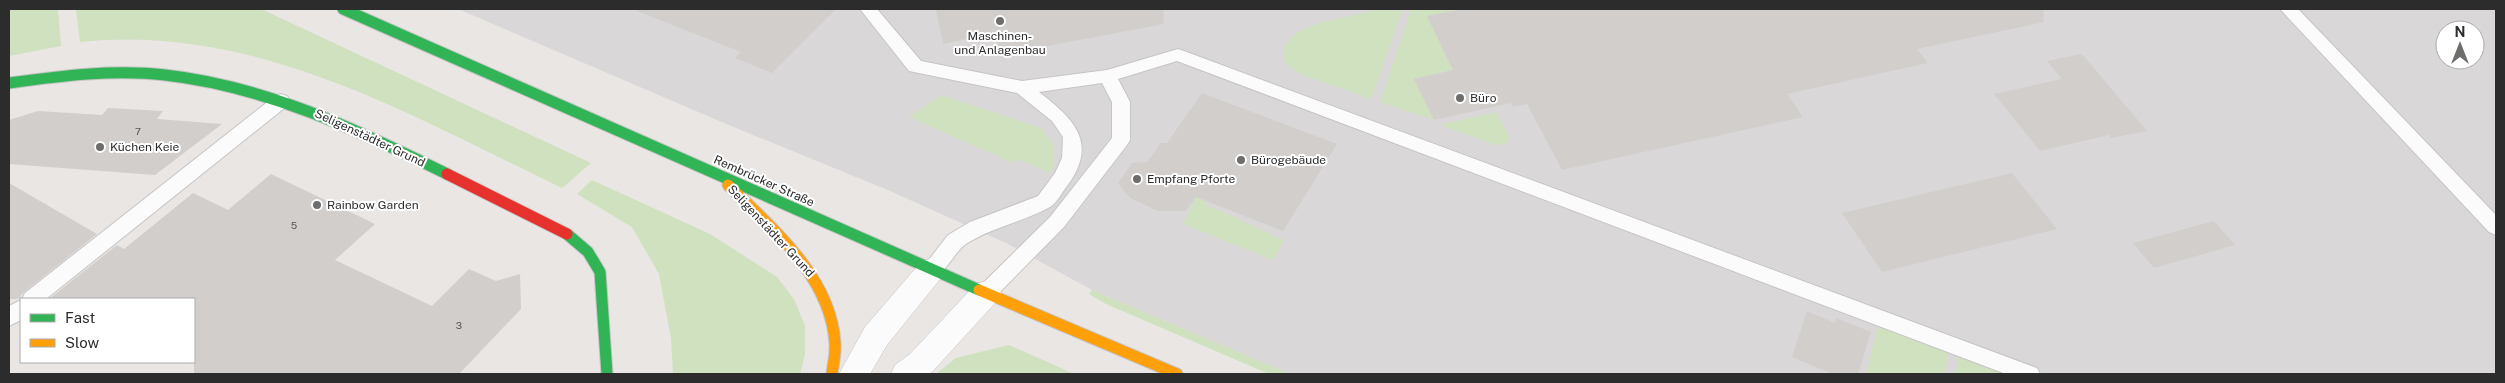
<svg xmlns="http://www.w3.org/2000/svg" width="2505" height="383" viewBox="0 0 2505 383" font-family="'Public Sans',sans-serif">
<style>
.industrial{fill:#dad7d9;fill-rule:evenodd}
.green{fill:#cfe1bf}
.building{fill:#d1cecc}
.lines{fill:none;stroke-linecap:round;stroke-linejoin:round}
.lane-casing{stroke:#c6c4c5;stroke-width:2}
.street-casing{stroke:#c6c4c5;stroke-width:1}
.fast-casing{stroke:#c6c4c5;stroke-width:13}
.slow-casing{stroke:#c6c4c5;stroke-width:13}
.jam-casing{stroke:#c6c4c5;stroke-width:13}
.lane{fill:#fcfbfb;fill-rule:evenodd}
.street{fill:#fcfbfb;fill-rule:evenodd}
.fast{stroke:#30b455;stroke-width:11}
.slow{stroke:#ff9f0a;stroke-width:11}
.jam{stroke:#e5322d;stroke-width:11}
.poi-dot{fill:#6e6d6c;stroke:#fff;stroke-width:2}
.labels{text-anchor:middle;stroke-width:4;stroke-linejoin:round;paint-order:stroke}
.number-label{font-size:10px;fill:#565555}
.poi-label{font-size:12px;fill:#2c2c2c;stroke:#fff;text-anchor:start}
.street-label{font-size:12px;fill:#2c2c2c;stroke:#fff}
</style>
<rect width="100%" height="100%" fill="#e9e6e3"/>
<path class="industrial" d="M458,9H2496V374H1290L1092,290L1008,244L890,191L724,123ZM2445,30H2475V60H2445Z"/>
<g class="green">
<polygon points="9,9 58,9 61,46 9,56"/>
<path d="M76,9H261L591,163L562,188C410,115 255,23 80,42Z"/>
<polygon points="1381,9 1401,9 1402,11 1371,99 1300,74 1285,63 1283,47 1298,32 1319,23"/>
<polygon points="1409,9 1452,9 1454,11 1427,16 1453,70 1414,79 1434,120 1380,102 1410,13"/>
<polygon points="941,95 1041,128 1053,144 1054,161 1052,173 1016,159 1013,163 909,117"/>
<polygon points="1496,112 1510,138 1505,144 1496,145 1440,125"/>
<polygon points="592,180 710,234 777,277 794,299 805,326 805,354 800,374 673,374 671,338 659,274 632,227 577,194"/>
<path d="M1196,197L1207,202L1206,206C1233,214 1257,229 1284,240L1273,260L1183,224Z"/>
<polygon points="1092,290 1290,374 1269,374 1106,304 1089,294"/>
<polygon points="1878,326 1949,351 1944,374 1866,374"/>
<polygon points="1009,345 1074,374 936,374 956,358"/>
<polygon points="1959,355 2006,374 1955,374"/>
</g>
<g class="building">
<polygon points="637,9 836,9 772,73 735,58 741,52 637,11"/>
<polygon points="936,9 1163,9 1164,24 1000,55 995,33 943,44"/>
<polygon points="1464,9 2043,9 2044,22 1917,49 1928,63 1787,94 1803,117 1562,170 1527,104 1513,107 1511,103 1434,120 1414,79 1453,70 1427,16"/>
<polygon points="2082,54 2147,131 2111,138 2109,135 2040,151 1994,94 2062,79 2047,61"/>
<polygon points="1202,93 1337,144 1283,231 1196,197 1186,211 1158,211 1130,198 1118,183 1132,163 1147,162 1161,143 1167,143"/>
<polygon points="108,108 163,111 157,119 222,124 155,175 9,164 9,120 38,111 102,115"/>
<polygon points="2012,173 2057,229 1882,272 1842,213"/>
<polygon points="271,174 375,224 335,260 432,306 469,269 496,281 520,274 521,309 459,374 194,374 194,299 49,299 117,245 124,249 193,193 228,210"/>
<polygon points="9,183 97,234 24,292 18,299 9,299"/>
<polygon points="2214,221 2235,245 2154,268 2133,243"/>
<polygon points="1807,311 1835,323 1836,318 1871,332 1858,374 1833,374 1792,357"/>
</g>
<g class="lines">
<g class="lane-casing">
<g id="lane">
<path d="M860,9H877L921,61L1022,81L1107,70L1178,49L1184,51L2037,368L2040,374H2006L1177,61L1118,79L1130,102V140L1127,145L1064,227L993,299L986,301L979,299L976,293L979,287L1050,217L1112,138V102L1102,83L1039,92C1074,119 1099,143 1067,186C1062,192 1057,203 1050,207C1023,222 992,227 966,244C952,253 944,282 924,276L921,270L948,235L970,222L1038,196L1055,173L1062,158L1063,137L1052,121L1017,93L909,71Z"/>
<polygon points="2280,9 2298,9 2496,215 2496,235 2489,232"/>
<polygon points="281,94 287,96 290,101 287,106 46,299 22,299 25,293 275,96"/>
<polygon points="21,300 21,320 9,326 9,306"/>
</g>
</g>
<g class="street-casing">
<g id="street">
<polygon points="931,258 941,262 945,270 941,278 887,345 870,374 839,374 865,327 921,262"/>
<polygon points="986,281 996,284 1001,293 996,302 932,372 929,374 891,374 895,365 910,354 976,284"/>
</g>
</g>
<g class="fast-casing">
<g id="fast">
<polyline points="343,9 979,290"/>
<path d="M9,83C60,76 113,69 165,75C265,86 358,130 447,174"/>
<polyline points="567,234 588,252 600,272 607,374"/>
</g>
</g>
<g class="slow-casing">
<g id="slow">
<path d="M728,185C772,228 831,277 835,343C836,354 833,364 832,374"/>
<polyline points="979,290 1177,374"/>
</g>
</g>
<g class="jam-casing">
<polyline id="jam" points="447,174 567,234"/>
</g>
<use href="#lane" class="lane"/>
<use href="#street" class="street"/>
<use href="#fast" class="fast"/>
<use href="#slow" class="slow"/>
<use href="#jam" class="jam"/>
</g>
<g class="poi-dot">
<circle cx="1000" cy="21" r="5"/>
<circle cx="1460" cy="98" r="5"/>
<circle cx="100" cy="147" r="5"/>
<circle cx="1241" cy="160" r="5"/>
<circle cx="1137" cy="179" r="5"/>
<circle cx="317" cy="205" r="5"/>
</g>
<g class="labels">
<g class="number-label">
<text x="138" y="135">7</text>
<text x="294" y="229">5</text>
<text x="459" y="329">3</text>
</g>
<g class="poi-label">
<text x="1000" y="40" text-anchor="middle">Maschinen-<tspan x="1000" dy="14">und Anlagenbau</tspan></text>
<text x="1470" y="102">Büro</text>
<text x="110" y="151">Küchen Keie</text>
<text x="1251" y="164">Bürogebäude</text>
<text x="1147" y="183">Empfang Pforte</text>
<text x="327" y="209">Rainbow Garden</text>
</g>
<g class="street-label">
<text transform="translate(370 138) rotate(25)" y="4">Seligenstädter Grund</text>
<text transform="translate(764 181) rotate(24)" y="4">Rembrücker Straße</text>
<text transform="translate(771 231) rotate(47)" y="4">Seligenstädter Grund</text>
</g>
</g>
<rect width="2505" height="383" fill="none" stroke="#2c2c2c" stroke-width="20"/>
<rect x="20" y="298" width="175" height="65" fill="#ffffff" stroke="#ababab"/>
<rect x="30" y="314" width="25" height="8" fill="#30b455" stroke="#ababab"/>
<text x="65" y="323" font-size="15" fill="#2c2c2c">Fast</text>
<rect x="30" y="339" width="25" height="8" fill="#ff9f0a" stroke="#ababab"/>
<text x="65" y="348" font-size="15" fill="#2c2c2c">Slow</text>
<g transform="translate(2460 45)"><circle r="24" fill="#ffffff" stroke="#ababab"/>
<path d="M0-4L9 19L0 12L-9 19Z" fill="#6e6d6c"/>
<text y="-8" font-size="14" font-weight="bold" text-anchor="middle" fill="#2c2c2c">N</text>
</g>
</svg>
